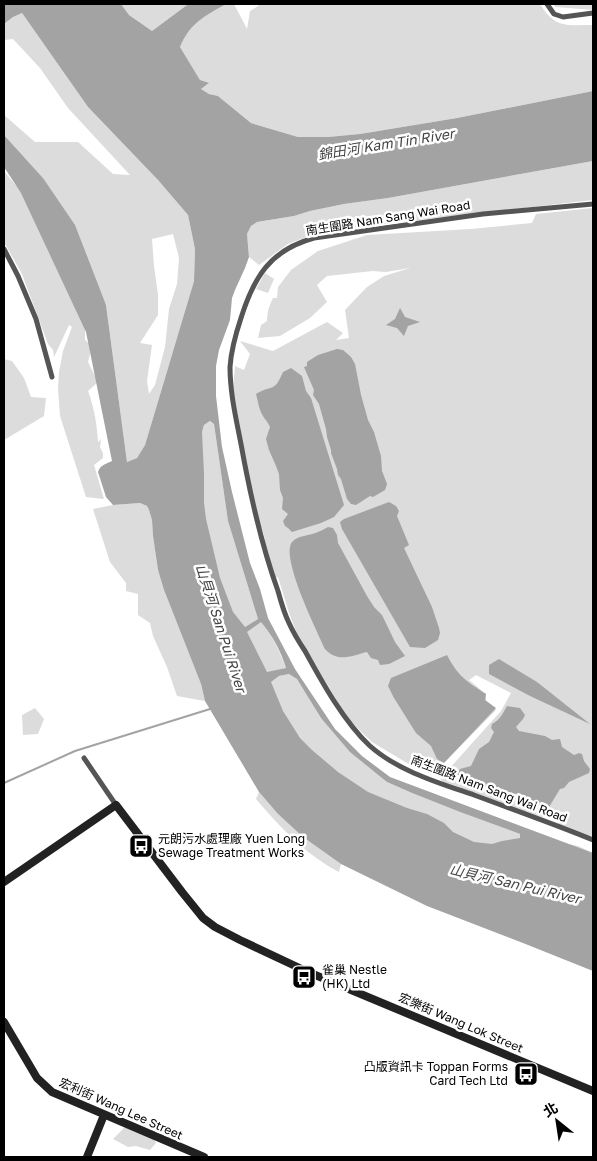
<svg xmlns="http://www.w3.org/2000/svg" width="597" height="1161" viewBox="0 0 597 1161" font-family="'Golos Text','Noto Sans TC',sans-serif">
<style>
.green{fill:#dcdcdc;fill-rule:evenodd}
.water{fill:#a3a3a3;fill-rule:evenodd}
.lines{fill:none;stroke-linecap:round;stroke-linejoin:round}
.stream{stroke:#a3a3a3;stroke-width:2}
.street{stroke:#555;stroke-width:5}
.secondary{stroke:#222;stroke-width:8}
.labels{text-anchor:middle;stroke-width:5;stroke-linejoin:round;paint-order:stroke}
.street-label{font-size:12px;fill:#000;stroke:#fff}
.poi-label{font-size:12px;fill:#000;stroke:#fff;text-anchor:start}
.water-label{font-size:14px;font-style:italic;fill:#444;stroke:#fff}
</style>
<rect width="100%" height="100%" fill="#fff"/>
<g class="green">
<polygon points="121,4 190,4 187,5 152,31 129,15"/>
<path d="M226,4H234L247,29L250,11L261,4H540C555,29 567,25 593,25V91L457,118L360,134L328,137H298L251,123L218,96L209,94L201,89L208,84L200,80L180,47C190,23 205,16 226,4Z"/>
<polygon points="554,4 593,4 593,10 555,7"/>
<path d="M22,13L88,107L158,180L188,215L195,249L194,281L145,445L137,458L127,462L106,305L43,178L4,135V115L35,142H78L113,174L130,175L68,108L40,68L13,39L4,40V24L13,17ZM173,234L179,258L177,284L169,309L165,347L155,385L149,394L147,381L152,345L140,343L158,315V295L154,266L152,239Z"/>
<polygon points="593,161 593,200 322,231 288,244 259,265 249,257 247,234 251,226 257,222 294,216 310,211 344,204 388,198"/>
<path d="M4,171L27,199L85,321V340L92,346L88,362L98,382L88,391C94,407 97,424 98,442L101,439L100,447L103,453V458L94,465L104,499L86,497L60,416L58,389L59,372L63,351L72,327L69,325L54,357L53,350L48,344L22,274L4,242Z"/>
<path d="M593,208V840L558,826L560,819L542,817L447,785L440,779L501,711L511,693L476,675L469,680L486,694V701L496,710L433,774L412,766L372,742L347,718L329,687L302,647L289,613L278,577L271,579L264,535L247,489L244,448L233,389L235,366L244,370L250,354L240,341L273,351L327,322L343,333L336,340L349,338L345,310L367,287L384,276L410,268L386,272L373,271L327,276L317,285L327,302L310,318L280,336L258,338L261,325L267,321C267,312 269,306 273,298H277L278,287L291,270L318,251L367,235L471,229L532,223L536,214Z"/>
<polygon points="265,273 274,279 268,293 256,289"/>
<polygon points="4,359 12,361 24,378 31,397 46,398 44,416 4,440"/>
<path d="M210,421L214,424L228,521L258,619L245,627L247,631L261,621C273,636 279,651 286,668L278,670L271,682L279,676L289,674L293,676L297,679L306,693L321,718L387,782L412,793L460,812L520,834L578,846L593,853V896L285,763L203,554L202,432L204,425Z"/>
<polygon points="140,503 147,506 149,510 152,520 153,536 158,570 164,590 201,684 205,701 177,696 167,667 153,636 150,623 138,615 138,594 126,591 126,583 110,562 93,509 113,505"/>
<polygon points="35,708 44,719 38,734 23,735 22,715"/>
<path d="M259,792L278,814L303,837L341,864L339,872C306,855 280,827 256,799Z"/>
<polygon points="131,1121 148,1129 156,1143 150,1150 136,1146 128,1147 113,1139"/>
</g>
<g class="water">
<path d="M4,4H121L129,15L152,31L187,5L190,4H226C205,16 190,23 180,47L200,80L209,83L201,89L209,94L218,96L251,123L298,137H328L360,134L457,118L593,91V161L388,198L344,204L310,211L294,216L257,222L251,226L247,234L249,257L245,268L235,290L232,298L230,320L219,350L216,366V396L222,447L232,492L250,563L260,589L268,618L295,669L335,729L362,756L390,777L593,853V971L523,943L427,906L341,864L303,837L278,814L259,792L205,701L201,684L164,590L158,570L153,536L152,520L149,510L147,506L140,503L113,505L106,497L98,472C100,465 106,464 112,461L86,332L21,193L4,167V135L43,178L75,225L106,305L127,462L137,458L145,445L194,281L195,249L188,215L158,180L88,107L22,13L13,17L4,24ZM210,421L214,424L228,521L258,619L245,627L233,612L220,578L206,519L204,503V474L202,432L204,425ZM261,622C272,635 281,651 286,668L267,672L247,632ZM289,674L297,679L321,718L350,752L387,782L412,793L460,812L520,834V838L502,841L492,844L474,842L453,832L444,823L427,814L407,808L368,792L338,772L312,750L300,738L283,711L271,682L279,676Z"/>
<polygon points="400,308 405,317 420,322 408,326 404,336 397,328 386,325 395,319"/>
<polygon points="337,349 343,350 351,357 355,364 361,395 368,420 374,432 381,456 382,471 387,484 385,490 373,497 370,496 356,505 351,504 347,499 341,479 338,475 337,469 331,453 331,450 327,437 326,429 319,404 313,395 314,390 304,367 307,366 307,362 318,355"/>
<path d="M291,368L302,376L306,391L311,398L344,505L334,517L321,523L292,532L288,528L285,526L283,521L288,514L282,509L283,498L280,490L279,474L276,466L269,450L266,439L270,427C268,422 266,421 263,416C259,410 258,401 256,394C273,384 274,393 283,372Z"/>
<polygon points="389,502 396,506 399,511 397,516 409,545 404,548 432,607 439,628 440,633 438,640 425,648 410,647 342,529 340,522 344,519"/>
<path d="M328,527L333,528L337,535L338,543L367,596L374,607L382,615L395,642L405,656L389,664L380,665L378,660L371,658L367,652C351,656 338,663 325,649C317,631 280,557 292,542C298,535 310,536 318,532C321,531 324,529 328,527Z"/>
<path d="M447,655C458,676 466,681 486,694L485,700L496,708L444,763L437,759L431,746L416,733L394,698L388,686L391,678Z"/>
<polygon points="499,659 537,682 590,724 530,696 489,674 489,665"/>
<path d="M507,706L520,708L525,715L523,719L516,727L519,731L545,736L552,740L560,739L562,747L574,755L579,753L582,754L584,761L590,769L589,773L569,782L564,788L560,789L549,807H545L461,778L457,774L460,769L471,766L479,749L489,742L494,732L491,728L492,724C500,720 503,713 507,706Z"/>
</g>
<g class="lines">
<polyline class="stream" points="4,783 75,751 210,709"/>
<g class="street">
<polyline points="547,4 554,14 563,17 593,13"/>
<path d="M593,204L483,214L314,238C270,250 254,277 241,318C236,333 231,351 230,367C230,393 236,418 241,444C250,494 261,544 278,591C281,602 284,613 289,623C293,632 299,642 305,651C322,682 344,722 370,746C398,771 439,783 474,795C514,810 554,824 593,840"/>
<polyline points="4,249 18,276 36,319 52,377"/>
<polyline points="84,758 116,805"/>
</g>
<g class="secondary">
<polyline points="4,882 116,805 182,892 203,918 215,927 240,940 308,972 593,1091"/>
<polyline points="4,1022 37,1078 52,1092 204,1157"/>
<polyline points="87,1157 104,1115"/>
</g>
</g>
<defs>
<g id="bus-square" transform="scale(1.25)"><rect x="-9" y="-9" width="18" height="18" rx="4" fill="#000" stroke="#fff"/><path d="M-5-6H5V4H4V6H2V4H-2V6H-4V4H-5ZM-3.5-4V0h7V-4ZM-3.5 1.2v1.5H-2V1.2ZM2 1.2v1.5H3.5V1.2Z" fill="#fff"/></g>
</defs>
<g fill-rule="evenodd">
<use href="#bus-square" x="141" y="846"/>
<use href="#bus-square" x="304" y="977"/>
<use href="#bus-square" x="526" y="1074"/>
</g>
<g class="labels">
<g class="street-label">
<text transform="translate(388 218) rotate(-9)" y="4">南生圍路 Nam Sang Wai Road</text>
<text transform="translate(489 789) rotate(21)" y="4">南生圍路 Nam Sang Wai Road</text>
<text transform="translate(461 1023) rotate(23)" y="4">宏樂街 Wang Lok Street</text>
<text transform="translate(121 1109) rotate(24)" y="4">宏利街 Wang Lee Street</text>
</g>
<g class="poi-label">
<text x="158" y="843">元朗污水處理廠 Yuen Long<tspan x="158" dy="14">Sewage Treatment Works</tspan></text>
<text x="322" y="974">雀巢 Nestle<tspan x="322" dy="14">(HK) Ltd</tspan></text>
<text x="508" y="1071" text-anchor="end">凸版資訊卡 Toppan Forms<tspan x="508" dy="14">Card Tech Ltd</tspan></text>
</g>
<g class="water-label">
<text transform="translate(386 144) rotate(-9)" y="5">錦田河 Kam Tin River</text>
<text transform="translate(221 628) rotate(72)" y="5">山貝河 San Pui River</text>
<text transform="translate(515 884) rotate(13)" y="5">山貝河 San Pui River</text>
</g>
</g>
<rect width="597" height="1161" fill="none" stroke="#000000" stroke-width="10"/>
<g transform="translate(557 1121) rotate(330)" stroke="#ffffff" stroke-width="4" paint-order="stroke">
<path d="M0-4L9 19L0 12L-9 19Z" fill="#000000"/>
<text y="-8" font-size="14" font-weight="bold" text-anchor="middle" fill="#000000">北</text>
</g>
</svg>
